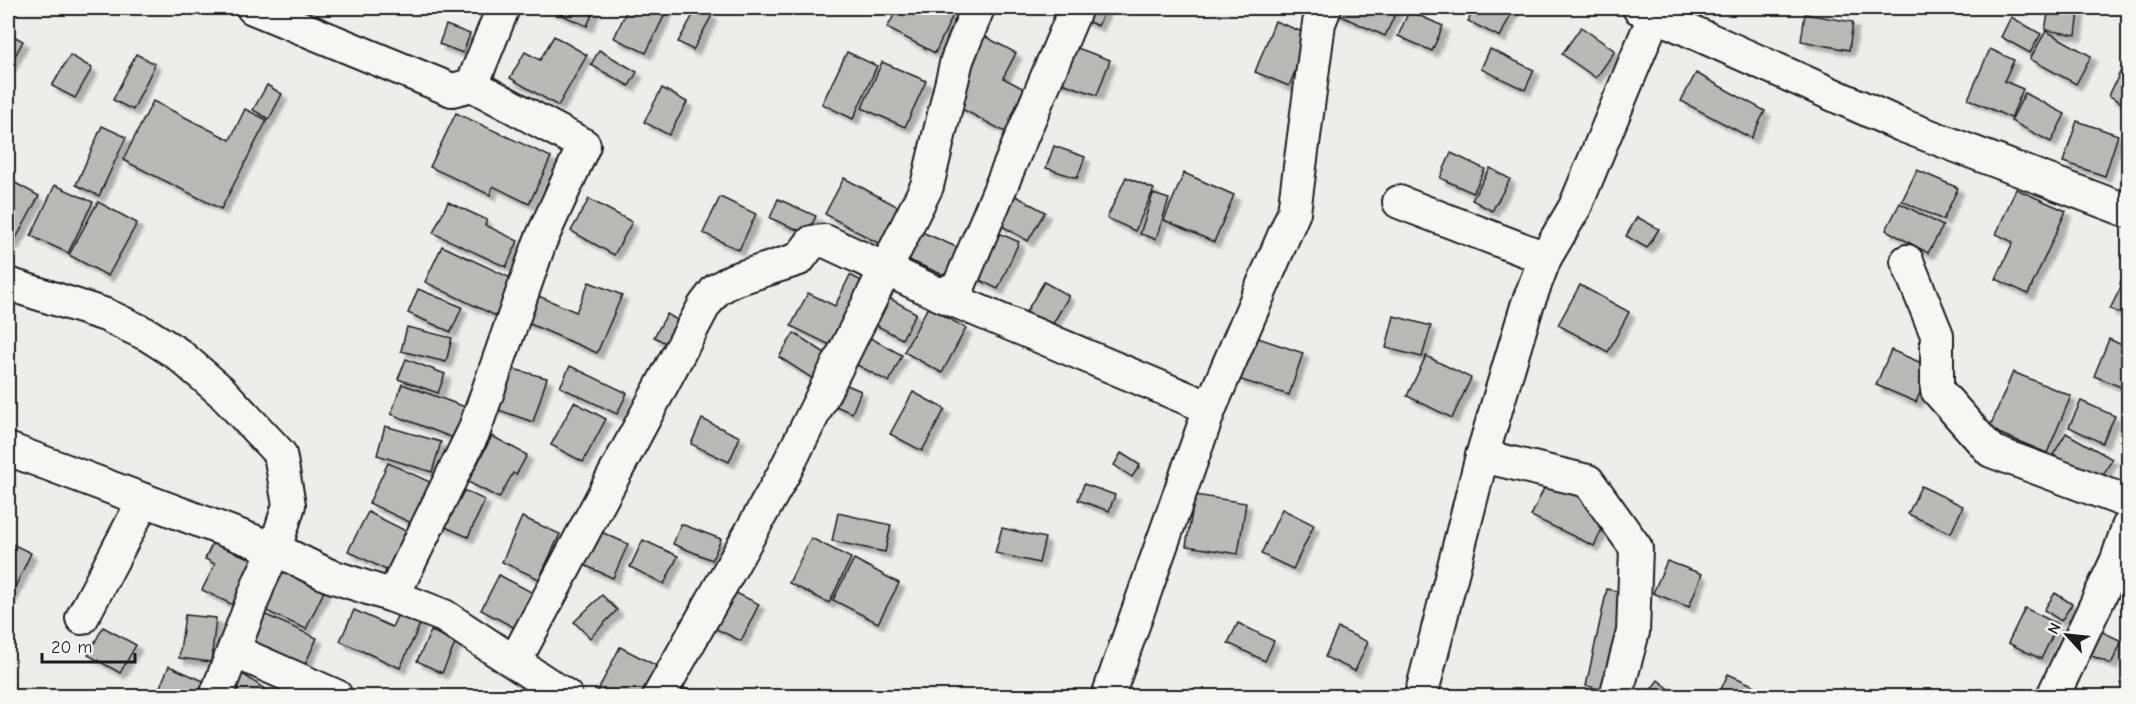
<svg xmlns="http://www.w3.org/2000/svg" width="2136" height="704" viewBox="0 0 2136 704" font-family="'Comic Neue',sans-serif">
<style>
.building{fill:#b9b9b6;stroke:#1c1c1c;stroke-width:1.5;filter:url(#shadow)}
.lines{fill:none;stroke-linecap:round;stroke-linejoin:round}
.minor-casing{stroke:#1c1c1c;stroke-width:36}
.minor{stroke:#f6f6f2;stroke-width:32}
</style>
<defs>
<filter id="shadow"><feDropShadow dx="5.5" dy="5.5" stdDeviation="1.5" flood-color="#0004"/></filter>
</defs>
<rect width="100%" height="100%" fill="#edede9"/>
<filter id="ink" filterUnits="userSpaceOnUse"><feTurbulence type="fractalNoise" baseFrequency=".0167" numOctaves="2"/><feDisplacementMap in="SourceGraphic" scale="12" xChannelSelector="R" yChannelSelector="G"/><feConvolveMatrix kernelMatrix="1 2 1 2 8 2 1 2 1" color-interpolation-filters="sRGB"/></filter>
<g filter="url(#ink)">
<g class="building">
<polygon points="546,8 595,8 587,26"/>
<polygon points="628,8 668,8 646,53 614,38"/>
<polygon points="697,8 712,15 693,50 678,42"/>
<polygon points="898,8 938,8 953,15 935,53 887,28"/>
<polygon points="1087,8 1105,10 1098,26 1082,19"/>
<polygon points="1337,8 1398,8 1385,36 1334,13"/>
<polygon points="1475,8 1514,8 1500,37 1468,21"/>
<polygon points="2049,8 2079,12 2076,35 2045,30"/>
<polygon points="1409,11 1443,26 1432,51 1398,36"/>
<polygon points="1805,14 1853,22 1849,50 1801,41"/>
<polygon points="2011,17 2041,34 2030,53 2001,37"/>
<polygon points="1275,21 1310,35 1289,86 1255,72"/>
<polygon points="446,25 470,34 463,53 439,44"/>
<polygon points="1581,27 1615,51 1596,78 1562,54"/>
<polygon points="2046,31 2091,56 2076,84 2030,59"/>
<polygon points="8,33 23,41 8,69"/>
<polygon points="554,36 587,55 558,106 510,78 525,52 540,60"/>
<polygon points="984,36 1016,53 1003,78 1030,92 1007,133 949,102"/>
<polygon points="1069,45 1110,60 1097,95 1056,81"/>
<polygon points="1490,49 1534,70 1525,90 1481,69"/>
<polygon points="1990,49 2014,60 2004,81 2023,89 2011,118 1968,99"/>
<polygon points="599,50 637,72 629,86 591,65"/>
<polygon points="847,52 877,66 853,119 822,104"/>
<polygon points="136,54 155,64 133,110 113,100"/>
<polygon points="70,55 92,68 75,98 52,86"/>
<polygon points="2128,55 2128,106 2109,96"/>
<polygon points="882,62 926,81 905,127 862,108"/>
<polygon points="1696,73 1765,111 1751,138 1681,101"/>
<polygon points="267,85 282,94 269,119 253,110"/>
<polygon points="662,88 687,102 669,135 644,122"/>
<polygon points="2025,93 2065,114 2051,142 2011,121"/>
<polygon points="153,101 230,140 245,109 267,120 221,209 123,160"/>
<polygon points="456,113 551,157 529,204 493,186 490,195 430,167"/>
<polygon points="2077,121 2118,135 2105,176 2063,162"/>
<polygon points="102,126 126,137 99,196 76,185"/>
<polygon points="1054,146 1085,157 1077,178 1046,168"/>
<polygon points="1451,153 1485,169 1473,193 1440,178"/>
<polygon points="1490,168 1510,179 1492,211 1472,200"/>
<polygon points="1917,170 1958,188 1943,220 1902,201"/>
<polygon points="1184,173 1234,195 1214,242 1164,220"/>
<polygon points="1126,177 1154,189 1135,231 1107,218"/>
<polygon points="844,178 906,211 885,247 825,214"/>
<polygon points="8,179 39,196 13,244 8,241"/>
<polygon points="55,185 93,202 68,253 31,236"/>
<polygon points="2016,189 2066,211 2028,294 1996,279 2013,242 1996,234"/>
<polygon points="1153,194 1169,199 1156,239 1140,234"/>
<polygon points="1014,195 1045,212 1028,241 997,223"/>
<polygon points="720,197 756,214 739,250 703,233"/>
<polygon points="589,199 632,222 614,255 571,231"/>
<polygon points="778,199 816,216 807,234 770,218"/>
<polygon points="98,202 137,223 108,276 69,255"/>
<polygon points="448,202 487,220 485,225 518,241 506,267 433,233"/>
<polygon points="1900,203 1943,226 1928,253 1886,230"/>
<polygon points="1637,217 1659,229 1647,248 1626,236"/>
<polygon points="992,230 1019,242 998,289 971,276"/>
<polygon points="922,232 961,249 948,277 909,260"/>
<polygon points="442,246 513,279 496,316 425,282"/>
<polygon points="2128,264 2128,288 2120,284"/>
<polygon points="850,275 869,285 838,349 791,326 808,293 835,306"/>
<polygon points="589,282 622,295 597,353 516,318 527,291 576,312"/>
<polygon points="1044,282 1069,296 1051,327 1026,312"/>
<polygon points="1580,285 1629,312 1608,352 1558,325"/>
<polygon points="2121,287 2128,290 2128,317 2110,309"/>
<polygon points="418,289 462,307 451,332 408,313"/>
<polygon points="882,294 916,313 902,339 868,321"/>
<polygon points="928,307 966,328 942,373 904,352"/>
<polygon points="667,314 684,324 671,346 654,337"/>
<polygon points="1394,316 1431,326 1422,357 1386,348"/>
<polygon points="407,327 452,338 446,362 401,351"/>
<polygon points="794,333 828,355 813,379 779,357"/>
<polygon points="861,333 902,355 889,382 846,359"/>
<polygon points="1252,336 1303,353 1289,395 1238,379"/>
<polygon points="2109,339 2128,348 2128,390 2094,376"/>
<polygon points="1891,350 1931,367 1916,402 1876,385"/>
<polygon points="1426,356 1471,378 1452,418 1407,396"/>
<polygon points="406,359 445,374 438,393 398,379"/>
<polygon points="570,366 627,393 617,414 560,387"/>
<polygon points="506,367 547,378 533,422 493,408"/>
<polygon points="2013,372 2071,396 2047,453 1989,429"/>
<polygon points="840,382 861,391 852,413 831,404"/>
<polygon points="402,384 468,408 456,439 391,414"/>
<polygon points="913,392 945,409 922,451 890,434"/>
<polygon points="2081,401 2115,416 2102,443 2069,427"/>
<polygon points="574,402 606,419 583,462 551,445"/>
<polygon points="702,419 740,437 729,462 691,444"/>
<polygon points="385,426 441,442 432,472 377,455"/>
<polygon points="2066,433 2112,459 2100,481 2053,455"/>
<polygon points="492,436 527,455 516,475 513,473 499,498 468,482"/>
<polygon points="1121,453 1140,465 1132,477 1114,465"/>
<polygon points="388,463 430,482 411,523 369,503"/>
<polygon points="1547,482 1610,512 1594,546 1531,516"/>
<polygon points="1084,484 1115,495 1109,511 1078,500"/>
<polygon points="452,485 485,500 468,537 436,523"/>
<polygon points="1921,486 1963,506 1951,533 1908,514"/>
<polygon points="1195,495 1246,503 1238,554 1186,546"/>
<polygon points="1282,509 1314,525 1293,569 1261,554"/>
<polygon points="368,512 410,533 390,572 348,551"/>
<polygon points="838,513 891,525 885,552 832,541"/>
<polygon points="522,517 560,534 539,579 502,562"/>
<polygon points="681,524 721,539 712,560 673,544"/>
<polygon points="1002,528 1045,538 1039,563 995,553"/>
<polygon points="599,531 628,544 613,578 584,565"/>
<polygon points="216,536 257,555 233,605 202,590 215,564 205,559"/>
<polygon points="811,538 851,558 829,603 789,583"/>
<polygon points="643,540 678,556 664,584 630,567"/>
<polygon points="8,542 31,553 9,600 8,599"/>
<polygon points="854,559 899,583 878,623 833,600"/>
<polygon points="1667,561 1702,574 1689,607 1653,593"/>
<polygon points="285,565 327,585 306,629 264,610"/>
<polygon points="499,575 533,593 515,628 481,610"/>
<polygon points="728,589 759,604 741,641 710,626"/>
<polygon points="1607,589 1631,594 1611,691 1586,686"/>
<polygon points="2055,593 2072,604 2061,621 2044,610"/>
<polygon points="602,595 617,610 590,638 574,622"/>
<polygon points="2025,608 2058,624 2041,659 2008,643"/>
<polygon points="354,610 392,627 400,610 422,620 400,668 340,641"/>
<polygon points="257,611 317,638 300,675 241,649"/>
<polygon points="185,615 216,618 211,662 179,658"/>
<polygon points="1238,623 1274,641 1265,661 1228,643"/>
<polygon points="103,627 136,645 120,673 88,655"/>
<polygon points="1338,628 1368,642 1355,671 1325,657"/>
<polygon points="2096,629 2122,641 2111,664 2085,653"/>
<polygon points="431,631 456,642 442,673 417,661"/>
<polygon points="620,647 661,668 646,696 595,696"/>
<polygon points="169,666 210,684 205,696 156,696"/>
<polygon points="232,667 275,696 227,696"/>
<polygon points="1728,674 1777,696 1718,696"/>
<polygon points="1658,680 1677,695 1676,696 1646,696"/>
<polygon points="678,685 699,696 671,696"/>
<polygon points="1314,688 1332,696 1310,696"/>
</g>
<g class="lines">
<g class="minor-casing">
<g id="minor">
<polyline points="253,8 452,90 472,85 503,8"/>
<polyline points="1639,8 1901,125 2128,211"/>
<polyline points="1399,202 1545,258"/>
<polyline points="1907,261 1937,335 1937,390 1991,451 2128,502"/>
<polyline points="8,284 106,315 148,335 178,354 221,391 280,454 289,505 275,549 8,449"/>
<polyline points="941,295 1210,408"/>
<polyline points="1482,456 1588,481 1636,548 1633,632 1616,696"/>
<polyline points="393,596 474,431 540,242 584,145 472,85"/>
<polyline points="82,618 144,500"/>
<polyline points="234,651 336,696"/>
<polyline points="515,661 704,306 716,290 733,280 799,259 812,242 825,241 941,295 959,286 1076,8"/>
<polyline points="216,696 260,581 275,549 328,575 393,596 444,616 566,696"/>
<polyline points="659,696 784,473 927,186 957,60 978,8"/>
<polyline points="1108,696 1210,408 1294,212 1319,23 1325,8"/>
<polyline points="1421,696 1482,456 1527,306 1545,258 1575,207 1655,14"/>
<polyline points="2053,696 2117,560 2128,527"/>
</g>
</g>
<use href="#minor" class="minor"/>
</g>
</g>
<rect width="2136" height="704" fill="none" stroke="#f6f6f2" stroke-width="30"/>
<rect x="15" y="15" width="2106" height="674" fill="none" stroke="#1c1c1c" stroke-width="2" filter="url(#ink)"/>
<g transform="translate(2067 635) rotate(297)" stroke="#f6f6f2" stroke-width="4.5" paint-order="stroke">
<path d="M0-4.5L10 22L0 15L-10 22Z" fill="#1c1c1c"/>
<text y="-9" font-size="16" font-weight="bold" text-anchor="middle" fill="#1c1c1c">N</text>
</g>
<path d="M42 653v9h93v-9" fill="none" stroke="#1c1c1c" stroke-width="3"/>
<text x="51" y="653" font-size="18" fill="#1c1c1c" stroke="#f6f6f2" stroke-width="4.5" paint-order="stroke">20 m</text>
</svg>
